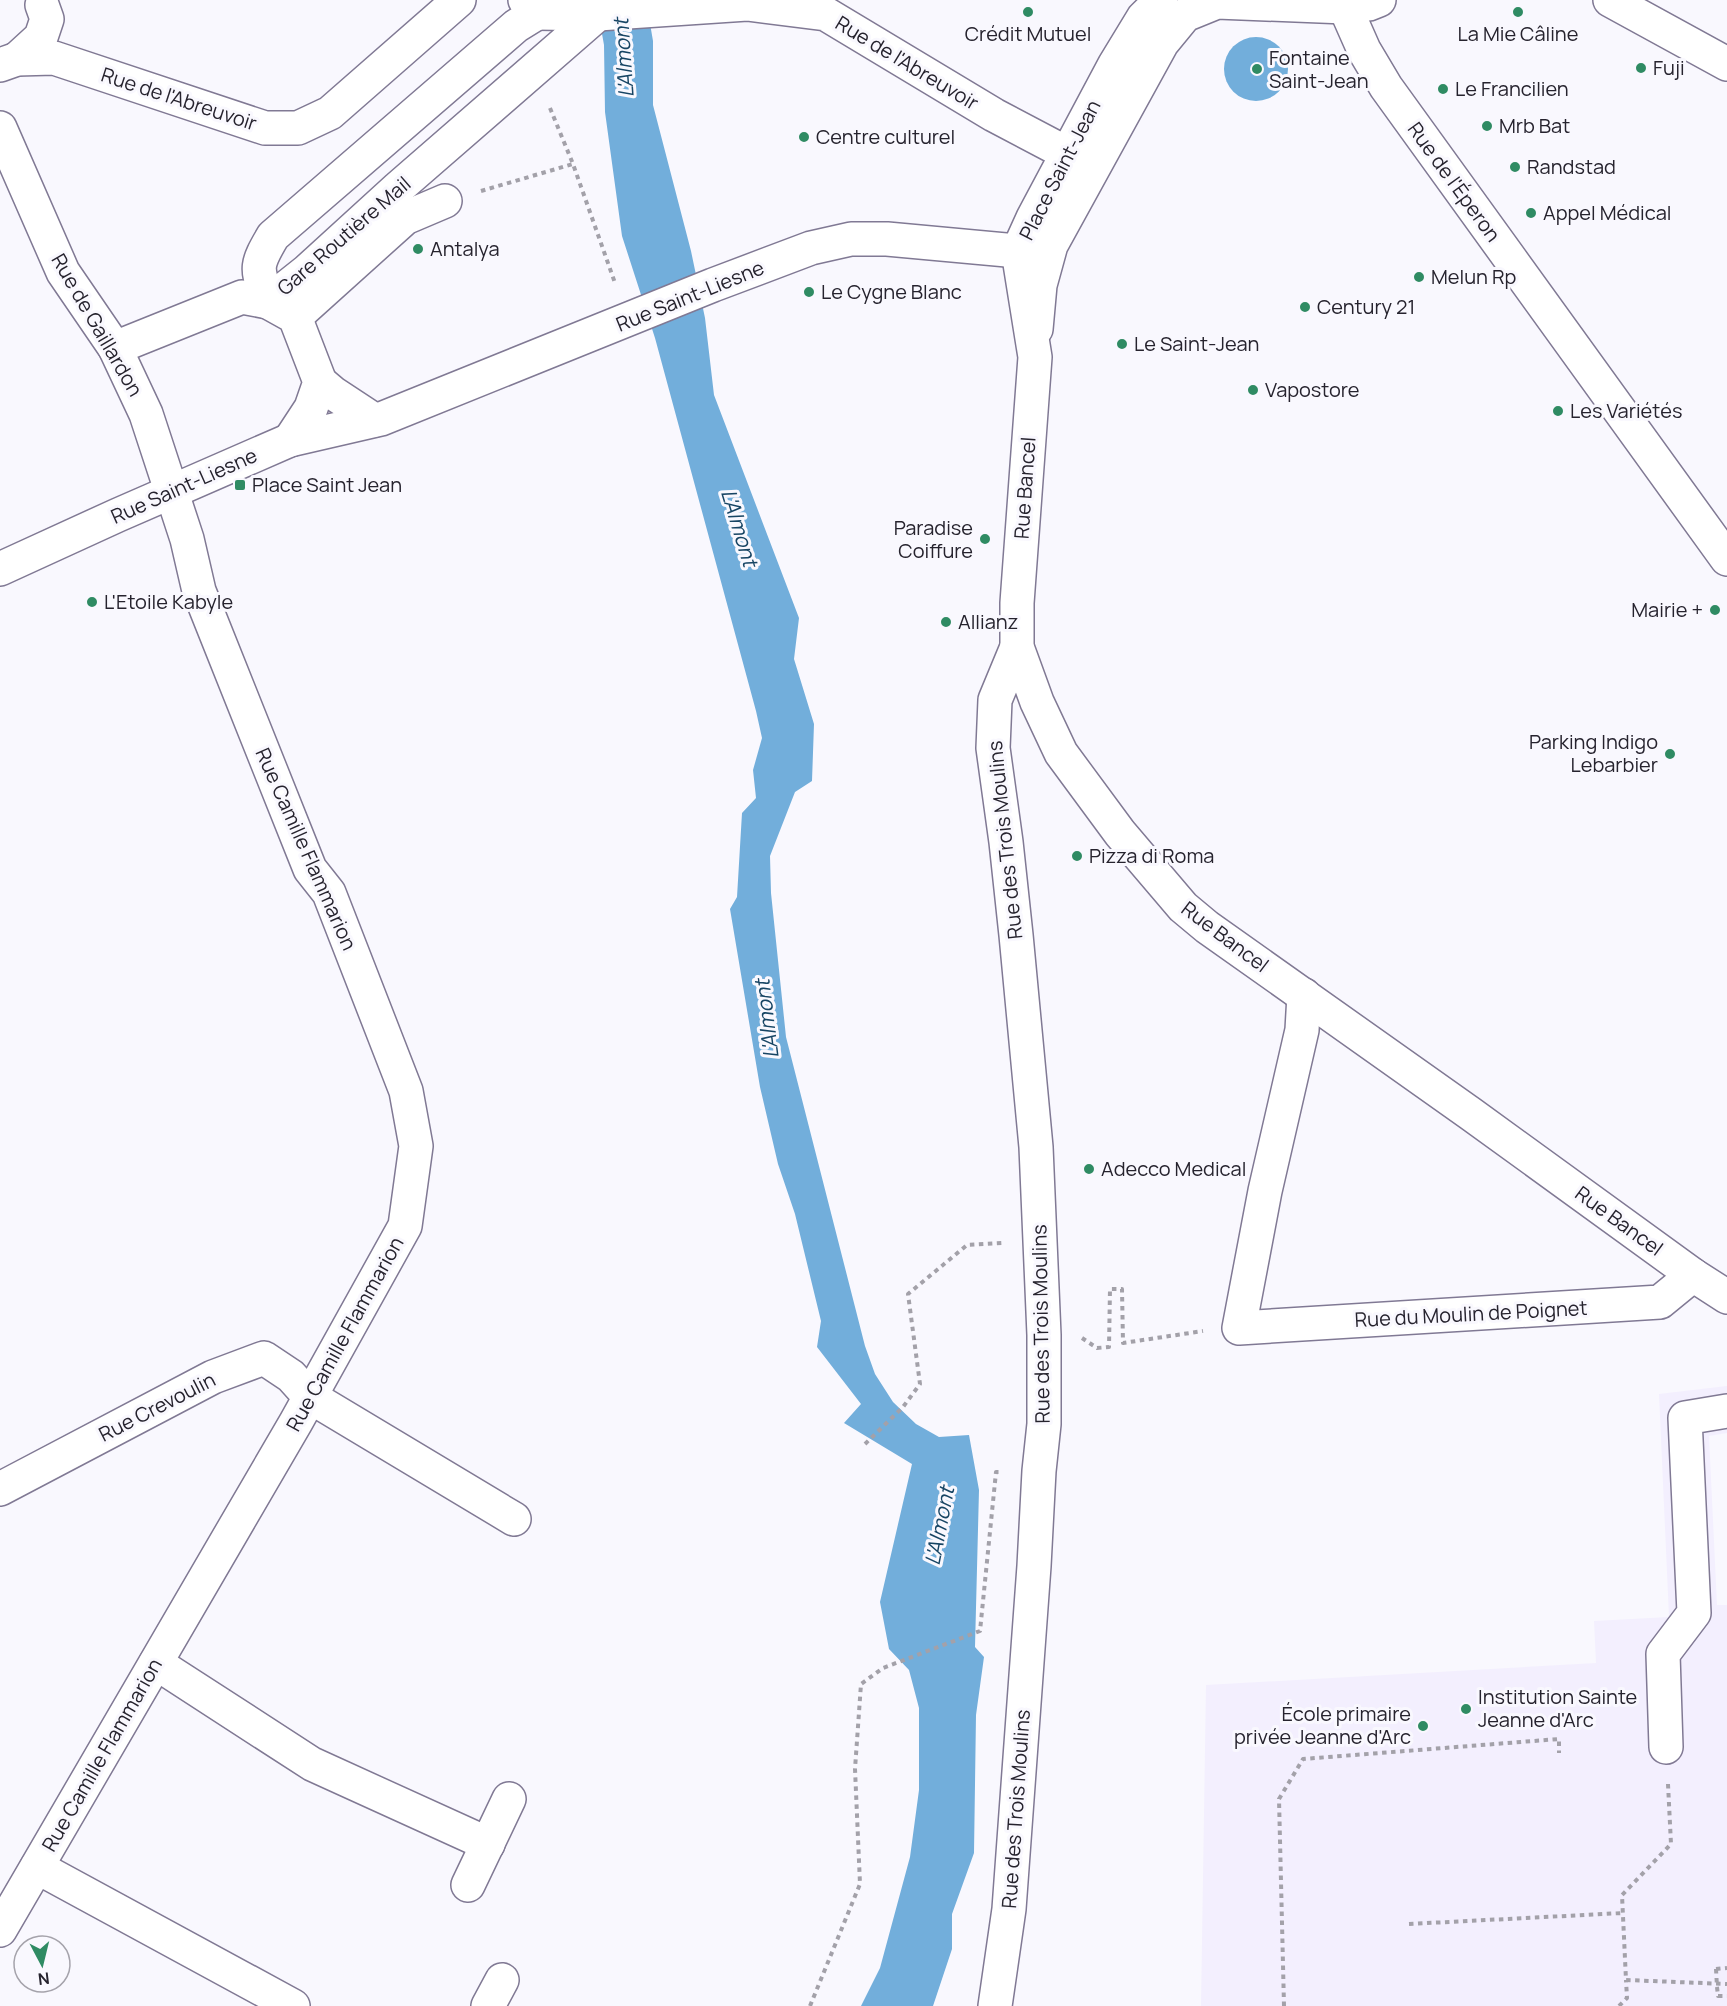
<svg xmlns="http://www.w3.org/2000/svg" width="1727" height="2006" viewBox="0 0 1727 2006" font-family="Manrope,sans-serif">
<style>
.built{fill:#f3effe}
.water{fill:#72aedb}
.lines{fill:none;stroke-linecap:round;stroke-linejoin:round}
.minor-casing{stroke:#807994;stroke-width:36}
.major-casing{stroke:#807994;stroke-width:36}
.path{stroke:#a3a1a9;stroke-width:4;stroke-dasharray:4.5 4.5;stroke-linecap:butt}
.minor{stroke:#fff;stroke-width:33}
.major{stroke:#fff;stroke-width:33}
.path-bridge{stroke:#a3a1a9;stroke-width:4;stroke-dasharray:4.5 4.5;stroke-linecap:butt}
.poi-dot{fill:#2f8b63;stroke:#f9f8fe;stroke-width:2}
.labels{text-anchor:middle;stroke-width:6;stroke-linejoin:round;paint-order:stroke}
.poi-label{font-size:20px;fill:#26232e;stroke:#f9f8fe;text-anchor:start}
.street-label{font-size:20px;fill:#26232e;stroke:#f9f8fe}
.water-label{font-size:21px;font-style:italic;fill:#174564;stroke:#f9f8fe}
</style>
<rect width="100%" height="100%" fill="#f9f8fe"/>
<polygon class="built" points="1727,1386 1727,1433 1709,1436 1717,1605 1727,1605 1727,2006 1201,2006 1206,1685 1596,1663 1594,1621 1669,1617 1659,1394"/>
<g class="water">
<polygon points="596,0 646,0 653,41 653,105 691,251 705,318 714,395 799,618 794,659 814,724 812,781 795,792 770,856 771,893 786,1037 865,1346 875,1374 893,1402 916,1424 939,1437 969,1435 979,1490 975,1647 984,1657 976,1715 974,1853 952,1914 952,1949 933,2006 861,2006 880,1968 910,1857 919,1790 919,1708 909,1670 889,1649 880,1602 912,1464 844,1423 861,1404 817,1347 821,1321 795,1214 778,1164 760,1087 730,909 737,897 742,813 756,798 753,770 762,738 756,711 655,338 622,236 605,112 604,45"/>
<circle cx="1256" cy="69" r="32"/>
</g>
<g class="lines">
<g class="minor-casing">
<g id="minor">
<polyline points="525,0 537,13 598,14 747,4 826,14 994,115 1068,154"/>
<polyline points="1346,0 1345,7 1364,50 1386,87 1727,559"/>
<polyline points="17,59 41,37 47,19 42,5"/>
<polyline points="0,65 17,59 54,58 265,128 298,128 330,113 459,0"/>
<polyline points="0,128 63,272 115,348 146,414 187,539 199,591 310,869 329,893 406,1091 416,1146 405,1226 296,1422 0,1930"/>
<polyline points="268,302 307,271 398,188 598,14"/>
<path d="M268,302C257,268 254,268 273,236L516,26L537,13"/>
<polyline points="295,317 405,218 445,201"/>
<polyline points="1036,329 1040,285 1051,245 1162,43 1185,15 1217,2 1345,7 1369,4 1379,0"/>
<polyline points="115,348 242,297 268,302 295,317 320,382 311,408 290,440"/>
<polyline points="320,382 333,393 374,420"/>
<polyline points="1304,995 1302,1030 1265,1191 1239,1328 1660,1302 1693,1275"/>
<polyline points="0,1489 213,1377 264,1358 291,1376 309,1396 514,1519"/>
<polyline points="156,1663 312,1764 488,1844"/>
<polyline points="1666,1747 1663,1654 1694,1613 1685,1418 1727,1411"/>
<polyline points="37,1867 293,2006"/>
<polyline points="468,1885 509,1799"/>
<polyline points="488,2006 502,1980"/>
<polyline points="995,2006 1009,1909 1034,1566 1039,1471 1044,1424 1044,1335 1036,1147 1016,935 1006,842 993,748 995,700 1017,647"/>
</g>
</g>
<g class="major-casing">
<g id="major">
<polyline points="1161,0 1143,18 1115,64 1033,218 1018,251 1035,357 1017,603 1017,647 1037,702 1061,753 1120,833 1183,907 1207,927 1471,1114 1693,1275 1727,1297"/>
<polyline points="1610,0 1727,64"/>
<polyline points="0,569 118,515 290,440 381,419 713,285 811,248 851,239 887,239 1018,251"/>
</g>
</g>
<g class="path">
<polyline points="550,108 573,164 615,283"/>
<polyline points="481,191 573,164"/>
<polyline points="1082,1338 1097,1348 1109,1347 1110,1289 1122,1289 1123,1343 1203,1331"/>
<polyline points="865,1444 903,1407 920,1384 908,1294 967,1245 1002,1243"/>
<polyline points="1668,1784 1671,1844 1622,1895 1626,1980 1727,1984"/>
<polyline points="1409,1924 1623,1913"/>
<polyline points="1716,1969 1727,1968"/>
<polyline points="1717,1987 1718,1996 1727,1996"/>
<polyline points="810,2006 860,1884 855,1769 861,1684 883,1668 980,1631 996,1472 1002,1472"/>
<polyline points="1284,2006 1279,1799 1303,1759 1559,1739 1559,1753"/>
<polyline points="1619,2006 1627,1998 1626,1980"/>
</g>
<use href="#minor" class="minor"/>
<use href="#major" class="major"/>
<polyline class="path-bridge" points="1716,1969 1717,1987"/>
</g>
<g class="poi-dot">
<circle cx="1028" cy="12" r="6"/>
<circle cx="1518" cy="12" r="6"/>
<circle cx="1641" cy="68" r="6"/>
<circle cx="1257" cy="69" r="6"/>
<circle cx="1443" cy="89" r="6"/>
<circle cx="1487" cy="126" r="6"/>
<circle cx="804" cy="137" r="6"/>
<circle cx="1515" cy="167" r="6"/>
<circle cx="1531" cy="213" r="6"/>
<circle cx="418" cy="249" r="6"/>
<circle cx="1419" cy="277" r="6"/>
<circle cx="809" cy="292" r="6"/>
<circle cx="1305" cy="307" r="6"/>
<circle cx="1122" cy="344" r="6"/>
<circle cx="1253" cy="390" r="6"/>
<circle cx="1558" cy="411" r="6"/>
<rect x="234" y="479" width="12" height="12" rx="3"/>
<circle cx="985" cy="539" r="6"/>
<circle cx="92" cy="602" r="6"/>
<circle cx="1715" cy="610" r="6"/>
<circle cx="946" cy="622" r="6"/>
<circle cx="1670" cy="754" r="6"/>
<circle cx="1077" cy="856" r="6"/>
<circle cx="1089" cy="1169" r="6"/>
<circle cx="1466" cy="1709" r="6"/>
<circle cx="1423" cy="1726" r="6"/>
</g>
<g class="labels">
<g class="poi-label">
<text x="1028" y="41" text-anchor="middle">Crédit Mutuel</text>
<text x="1518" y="41" text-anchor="middle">La Mie Câline</text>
<text x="1269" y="65">Fontaine<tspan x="1269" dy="23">Saint-Jean</tspan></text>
<text x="1653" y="75">Fuji</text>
<text x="1455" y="96">Le Francilien</text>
<text x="1499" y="133">Mrb Bat</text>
<text x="816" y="144">Centre culturel</text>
<text x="1527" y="174">Randstad</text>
<text x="1543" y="220">Appel Médical</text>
<text x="430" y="256">Antalya</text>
<text x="1431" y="284">Melun Rp</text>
<text x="821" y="299">Le Cygne Blanc</text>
<text x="1317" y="314">Century 21</text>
<text x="1134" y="351">Le Saint-Jean</text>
<text x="1265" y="397">Vapostore</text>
<text x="1570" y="418">Les Variétés</text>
<text x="252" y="492">Place Saint Jean</text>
<text x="973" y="535" text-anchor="end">Paradise<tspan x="973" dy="23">Coiffure</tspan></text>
<text x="104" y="609">L'Etoile Kabyle</text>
<text x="1703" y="617" text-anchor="end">Mairie +</text>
<text x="958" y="629">Allianz</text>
<text x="1658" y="749" text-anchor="end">Parking Indigo<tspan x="1658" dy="23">Lebarbier</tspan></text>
<text x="1089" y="863">Pizza di Roma</text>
<text x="1101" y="1176">Adecco Medical</text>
<text x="1478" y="1704">Institution Sainte<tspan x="1478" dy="23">Jeanne d'Arc</tspan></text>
<text x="1411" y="1721" text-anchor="end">École primaire<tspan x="1411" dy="23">privée Jeanne d'Arc</tspan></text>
</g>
<g class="street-label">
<text transform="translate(907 63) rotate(31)" y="7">Rue de l'Abreuvoir</text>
<text transform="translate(179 99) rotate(18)" y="7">Rue de l'Abreuvoir</text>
<text transform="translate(1060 170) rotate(-63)" y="7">Place Saint-Jean</text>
<text transform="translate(1454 182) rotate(54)" y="7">Rue de l'Éperon</text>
<text transform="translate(344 236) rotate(-41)" y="7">Gare Routière Mail</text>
<text transform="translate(690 296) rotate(-22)" y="7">Rue Saint-Liesne</text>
<text transform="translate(97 325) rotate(60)" y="7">Rue de Gaillardon</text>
<text transform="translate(184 486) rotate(-24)" y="7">Rue Saint-Liesne</text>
<text transform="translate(1025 488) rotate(-86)" y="7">Rue Bancel</text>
<text transform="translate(1005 840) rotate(-96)" y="7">Rue des Trois Moulins</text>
<text transform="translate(306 849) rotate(66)" y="7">Rue Camille Flammarion</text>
<text transform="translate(1225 937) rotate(37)" y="7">Rue Bancel</text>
<text transform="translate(1619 1221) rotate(36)" y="7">Rue Bancel</text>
<text transform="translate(1471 1314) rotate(-3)" y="7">Rue du Moulin de Poignet</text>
<text transform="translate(1041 1324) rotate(-91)" y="7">Rue des Trois Moulins</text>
<text transform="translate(345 1334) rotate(-61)" y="7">Rue Camille Flammarion</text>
<text transform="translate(157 1407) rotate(-27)" y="7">Rue Crevoulin</text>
<text transform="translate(102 1755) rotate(-60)" y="7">Rue Camille Flammarion</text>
<text transform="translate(1016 1809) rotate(-86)" y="7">Rue des Trois Moulins</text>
</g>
<g class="water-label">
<text transform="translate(624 58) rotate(-94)" y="7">L'Almont</text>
<text transform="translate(739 528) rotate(73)" y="7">L'Almont</text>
<text transform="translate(767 1019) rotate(-97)" y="7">L'Almont</text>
<text transform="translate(940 1526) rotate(-79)" y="7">L'Almont</text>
</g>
</g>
<g transform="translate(42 1964) rotate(173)"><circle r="28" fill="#f9f8fe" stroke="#a5a3ab" stroke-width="1.5"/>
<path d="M0-4.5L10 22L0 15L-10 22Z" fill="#2f8b63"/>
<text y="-9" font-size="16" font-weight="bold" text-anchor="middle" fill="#26232e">N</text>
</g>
</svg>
